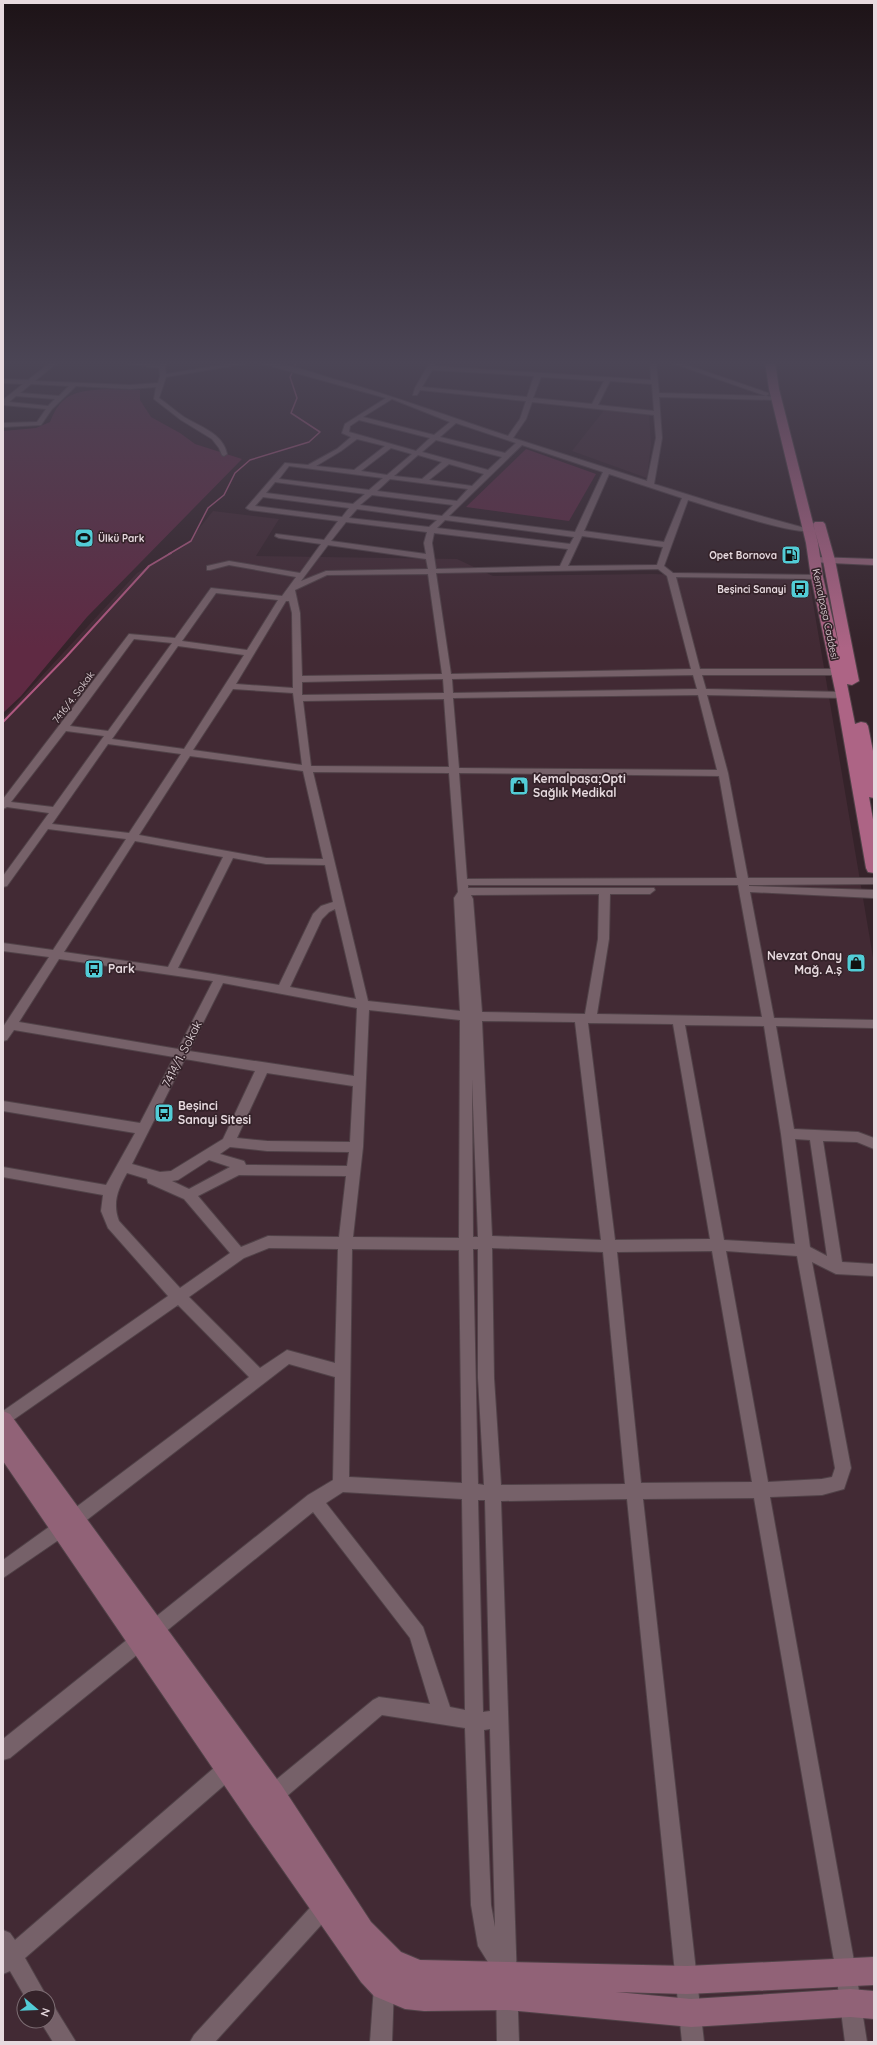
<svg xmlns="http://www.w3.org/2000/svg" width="877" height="2045" viewBox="0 0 877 2045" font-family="Quicksand,sans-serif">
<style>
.built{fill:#422a34;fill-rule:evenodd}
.green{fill:#5f2a43}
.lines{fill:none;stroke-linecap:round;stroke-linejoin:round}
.stream-far1{stroke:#af5880;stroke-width:1.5}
.stream{stroke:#af5880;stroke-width:2}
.street-casing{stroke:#514248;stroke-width:2}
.secondary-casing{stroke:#514248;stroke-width:2}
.primary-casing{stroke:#514248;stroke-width:2}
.street{fill:#766169;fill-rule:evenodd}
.secondary{fill:#916277;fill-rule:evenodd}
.primary{fill:#ad6485;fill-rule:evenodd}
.labels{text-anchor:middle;stroke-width:3.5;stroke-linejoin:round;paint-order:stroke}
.far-poi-label{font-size:10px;font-weight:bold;fill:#e7dadf;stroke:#35232a;text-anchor:end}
.far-street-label{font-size:10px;fill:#e7dadf;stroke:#35232a}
.poi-label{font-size:12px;font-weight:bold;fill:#e7dadf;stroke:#35232a;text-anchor:start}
.street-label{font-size:12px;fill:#e7dadf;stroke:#35232a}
</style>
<rect width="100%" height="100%" fill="#35232a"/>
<g class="built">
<polygon points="605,409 649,414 651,444 647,478 572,451"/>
<path d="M213,511L279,519L256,556L457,559L493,576L652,574L803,579L810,585L874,963V2042H3V718L137,573L185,546ZM24,1997H48V2021H24Z"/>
</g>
<g class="green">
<path d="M107,389L140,390V400L151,417L180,433L195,444L242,459L87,617L21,696L3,713V431L36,428L50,422C62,391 79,391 107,389Z"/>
<polygon points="526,449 596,474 569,521 466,507"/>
</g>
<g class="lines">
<g class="stream-far1">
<polyline points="295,366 296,362"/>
<polyline points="169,554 191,541 208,508 224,495 235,473 250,460 309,442 320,432 291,413 297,398 290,377 292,373"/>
</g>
<polyline class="stream" points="3,722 66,657 149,566 171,553"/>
<g class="street-casing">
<g id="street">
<path d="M51,362H58L35,381L130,385L158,383L160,376L159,368L117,362L160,365L162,362H168L165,367L166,374L241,362H255L166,377L159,398C168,404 175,411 184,417C200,427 223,433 227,454L224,456L222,455L219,448L212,439L181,420L154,399L156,387L130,389L76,386L52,409L41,425L3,427V423L37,422L46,409L3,405V400L23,384L3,383V379L28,380ZM31,384L69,386L59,396L20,393ZM16,396L55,399L48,406L9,402Z"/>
<path d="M256,362C282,362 309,371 333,379C392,395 449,417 508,436L520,419L526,401L420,390L417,395H413L415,388L430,362H436L434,366L651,380L650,362H656L659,393L766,396L669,362H678L768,393L769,394L766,396L780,398L777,400L659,397L662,438L654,484L718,504L812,530C802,538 705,505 688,500L664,566L673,573L817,575L821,577L817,579L676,577L700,669H838L842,672L838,675H702L706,689L843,692L848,695L843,698L707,695L728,773L748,878H874V884L749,885V886L874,890V898L750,892L774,1018L874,1020V1028L776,1026L794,1129L858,1132L874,1138V1149L857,1142L823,1141L842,1262L874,1264V1276L836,1274L812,1262L851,1468L844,1489L822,1495L770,1497L856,1972L867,2042H845L836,1972L754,1498L643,1499L704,2042H682L627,1499L501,1501L519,2042H497L496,1975L478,1946L471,1905L465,1728L382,1715L280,1802L273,1804L266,1802L264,1795L266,1788L373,1700L379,1697L430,1704L410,1638L313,1512L10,1758L3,1760V1739L308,1495L333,1480L335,1377L289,1364L79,1526L3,1578V1560L67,1514L249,1377L178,1305L3,1427V1411L168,1296L108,1228L101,1211L103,1195L3,1177V1167L106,1185L135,1133L3,1111V1101L140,1123L174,1057L14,1030L7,1040L3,1041V1027L49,957L3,951V943L53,950L126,839L48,829L7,886L3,887V876L49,813L7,807L3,809V799L129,634L175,638L211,588L282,596L296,577L229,565L210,570H207V566L229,561L300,573L321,544L279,538L275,536L276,534L324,540L338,521L250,510L246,508L285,463L308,465L337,449L351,437L342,433L345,424L386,398ZM432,370L534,376L527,397L422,387ZM541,377L604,381L592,404L533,398ZM610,381L652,384L654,411L598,405ZM392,399L450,422L434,435L363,417ZM532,402L654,415L656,438L647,481L513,438L526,419ZM359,420L430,438L416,451L349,432L350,426ZM456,423L516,443L505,453L440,437ZM357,439L385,446L354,470L316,466L341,451ZM436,440L502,457L488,470L422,452ZM522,445L603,472L575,532L449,516ZM391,448L412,454L387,475L361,471ZM418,455L442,462L422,479L394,476ZM449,464L484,474L472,486L429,480ZM289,466L383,478L369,490L279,479ZM609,474L682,498L664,542L584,531ZM390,479L468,489L457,501L377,491ZM275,482L365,494L353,504L266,493ZM372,495L453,505L442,516L360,505ZM263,497L349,508L342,517L255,506ZM357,509L437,520L429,527L349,518ZM445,520L574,537L570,544L437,528ZM346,522L427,532L424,543L426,554L331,541ZM434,533L568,549L560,566L436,569L432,543ZM582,536L663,547L657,565L568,566ZM328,545L426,559L428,569L326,571L301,581ZM658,569L667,576L691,669L451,674L436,573ZM428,574L442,674L302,676L300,613L295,590L327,575ZM216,593L278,600L247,650L182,641ZM286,601H289L292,613L293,688L236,684ZM134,639L172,643L108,731L70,726ZM178,646L244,655L184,749L112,739ZM693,675L697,689L453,693L452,679ZM443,679L444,693L302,695V682ZM233,689L293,693L302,765L193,750ZM698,695L717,770L459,768L453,698ZM444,699L449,767L311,766L303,701ZM66,731L104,736L53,807L11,802ZM108,744L181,754L129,833L52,824ZM190,756L303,771L323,859L266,858L139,835ZM313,772L449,773L458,892L454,898L460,1011L368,1001ZM459,773L719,776L737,878L467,879ZM135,841L223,857L168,967L64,952ZM233,858L266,864L325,865L333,902L321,906L313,914L279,985L178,968ZM468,885H738L762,1017L597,1014L609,939L610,894H650L655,890L654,888H468ZM599,894L598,939L585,1014L482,1012L473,899L471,895ZM335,909L356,999L290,987L322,919L329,912ZM59,959L213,981L178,1049L19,1022ZM223,983L357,1008L354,1076L189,1051ZM369,1010L460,1020L459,1238L353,1237L363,1147ZM482,1021L575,1022L601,1240L492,1236ZM588,1023L673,1024L710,1239L615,1240ZM685,1025L764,1026L781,1134L795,1244L724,1240ZM185,1059L255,1071L223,1139L171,1171L160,1172L132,1164ZM267,1073L353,1086L350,1142L267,1141L237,1138ZM472,1079L478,1237H473ZM795,1139L810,1140L827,1256L810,1247ZM230,1147L267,1151L349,1152L347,1166L246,1165L244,1161L220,1154ZM209,1160L230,1167L189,1189L172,1181L178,1180ZM127,1173L147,1179L148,1183L184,1199L230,1253L180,1288L119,1221C112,1203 118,1189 127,1173ZM239,1175L346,1176L339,1237L268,1236L241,1247L198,1196ZM269,1248L338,1249L335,1363L287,1350L260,1368L189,1297L244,1258ZM492,1248L603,1252L625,1484L501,1485L494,1378ZM352,1249L459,1250L462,1483L349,1477ZM473,1249H478V1378L484,1485L478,1484ZM712,1251L752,1482L641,1483L617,1252ZM726,1251L797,1256L835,1468L832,1477L822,1479L768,1482ZM343,1492L462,1499L465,1710L450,1707L423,1627L326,1503ZM478,1500H485L490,1711L483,1712ZM490,1729L495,1927L491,1905L484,1730Z"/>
<polygon points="229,1759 236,1761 238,1768 236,1775 25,1958 47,1997 25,1997 10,1971 3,1974 3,1930 10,1933 15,1940 222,1761"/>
<polygon points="325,1896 332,1899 335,1906 332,1913 215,2042 190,2042 194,2035 318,1899"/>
<polygon points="384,1976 391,1979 394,1986 392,2042 370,2042 374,1986 377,1979"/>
<polygon points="48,2005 55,2008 76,2042 53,2042 40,2021 48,2021"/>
</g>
</g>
<g class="secondary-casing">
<g id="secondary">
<polygon points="814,557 874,559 874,565 810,562 809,560"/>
<polygon points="3,1411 10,1414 282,1786 371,1922 401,1952 420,1960 687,1966 874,1957 874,1985 687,1994 616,1992 691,1999 850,1989 874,1991 874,2019 850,2017 691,2027 507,2010 424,2011 405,2009 374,1996 361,1982 248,1820 3,1461"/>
</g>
</g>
<g class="primary-casing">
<polygon id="primary" points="765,362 775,362 779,389 818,543 823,577 840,651 823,560 813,524 815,522 823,522 825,524 835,560 859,681 852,685 847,684 855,724 861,722 866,723 868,726 874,756 874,798 869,797 874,825 874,873 868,872 866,868 836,695 811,577 806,543 769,389"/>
</g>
<use href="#street" class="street"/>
<use href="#secondary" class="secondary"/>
<use href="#primary" class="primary"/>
</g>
<linearGradient id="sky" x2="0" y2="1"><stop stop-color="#1d1317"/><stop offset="0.56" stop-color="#4b4555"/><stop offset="1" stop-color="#4b4555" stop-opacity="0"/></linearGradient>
<rect width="877" height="648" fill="url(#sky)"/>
<defs>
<g id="stadium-square" transform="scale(1)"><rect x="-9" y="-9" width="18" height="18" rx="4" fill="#52ccd6" stroke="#35232a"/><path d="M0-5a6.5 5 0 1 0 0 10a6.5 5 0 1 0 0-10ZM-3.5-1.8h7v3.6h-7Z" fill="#111"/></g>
<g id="fuel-square" transform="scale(1)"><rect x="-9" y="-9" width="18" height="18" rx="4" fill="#52ccd6" stroke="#35232a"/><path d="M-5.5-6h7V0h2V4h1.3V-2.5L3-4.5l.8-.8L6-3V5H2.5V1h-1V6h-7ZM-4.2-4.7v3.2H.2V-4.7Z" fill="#111"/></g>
<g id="bus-square" transform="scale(1)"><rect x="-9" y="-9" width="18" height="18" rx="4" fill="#52ccd6" stroke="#35232a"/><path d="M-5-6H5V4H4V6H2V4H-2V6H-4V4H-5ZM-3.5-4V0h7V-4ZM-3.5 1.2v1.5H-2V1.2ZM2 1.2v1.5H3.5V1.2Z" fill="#111"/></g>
<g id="shop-square" transform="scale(1)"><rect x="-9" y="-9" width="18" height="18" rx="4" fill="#52ccd6" stroke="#35232a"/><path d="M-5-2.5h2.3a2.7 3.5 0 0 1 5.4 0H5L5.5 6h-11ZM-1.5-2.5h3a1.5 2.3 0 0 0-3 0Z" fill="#111"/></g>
</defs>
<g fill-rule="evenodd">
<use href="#stadium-square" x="84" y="538"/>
<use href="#fuel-square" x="791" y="555"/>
<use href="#bus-square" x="800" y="589"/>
<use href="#shop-square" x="519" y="786"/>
<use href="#shop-square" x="856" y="963"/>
<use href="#bus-square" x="94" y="969"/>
<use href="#bus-square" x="164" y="1113"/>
</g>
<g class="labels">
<g class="far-poi-label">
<text x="98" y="542" text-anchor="start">Ülkü Park</text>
<text x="777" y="559">Opet Bornova</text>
<text x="786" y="593">Beşinci Sanayi</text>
</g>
<g class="far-street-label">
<text transform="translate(826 614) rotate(78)" y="4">Kemalpaşa Caddesi</text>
<text transform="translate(73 697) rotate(-53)" y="4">7416/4. Sokak</text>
</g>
<g class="poi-label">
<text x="533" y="783">Kemalpaşa;Opti<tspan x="533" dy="14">Sağlık Medikal</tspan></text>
<text x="842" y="960" text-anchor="end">Nevzat Onay<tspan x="842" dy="14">Mağ. A.ş</tspan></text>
<text x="108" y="973">Park</text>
<text x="178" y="1110">Beşinci<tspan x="178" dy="14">Sanayi Sitesi</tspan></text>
</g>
<g class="street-label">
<text transform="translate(182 1054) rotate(-63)" y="4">7414/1. Sokak</text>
</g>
</g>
<rect width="877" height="2045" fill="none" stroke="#e7dadf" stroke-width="8"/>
<g transform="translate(36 2009) rotate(109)"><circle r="19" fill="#35232a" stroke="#7c6c72"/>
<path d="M0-3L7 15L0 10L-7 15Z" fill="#52ccd6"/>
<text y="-6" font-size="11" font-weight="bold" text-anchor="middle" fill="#e7dadf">N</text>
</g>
</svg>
